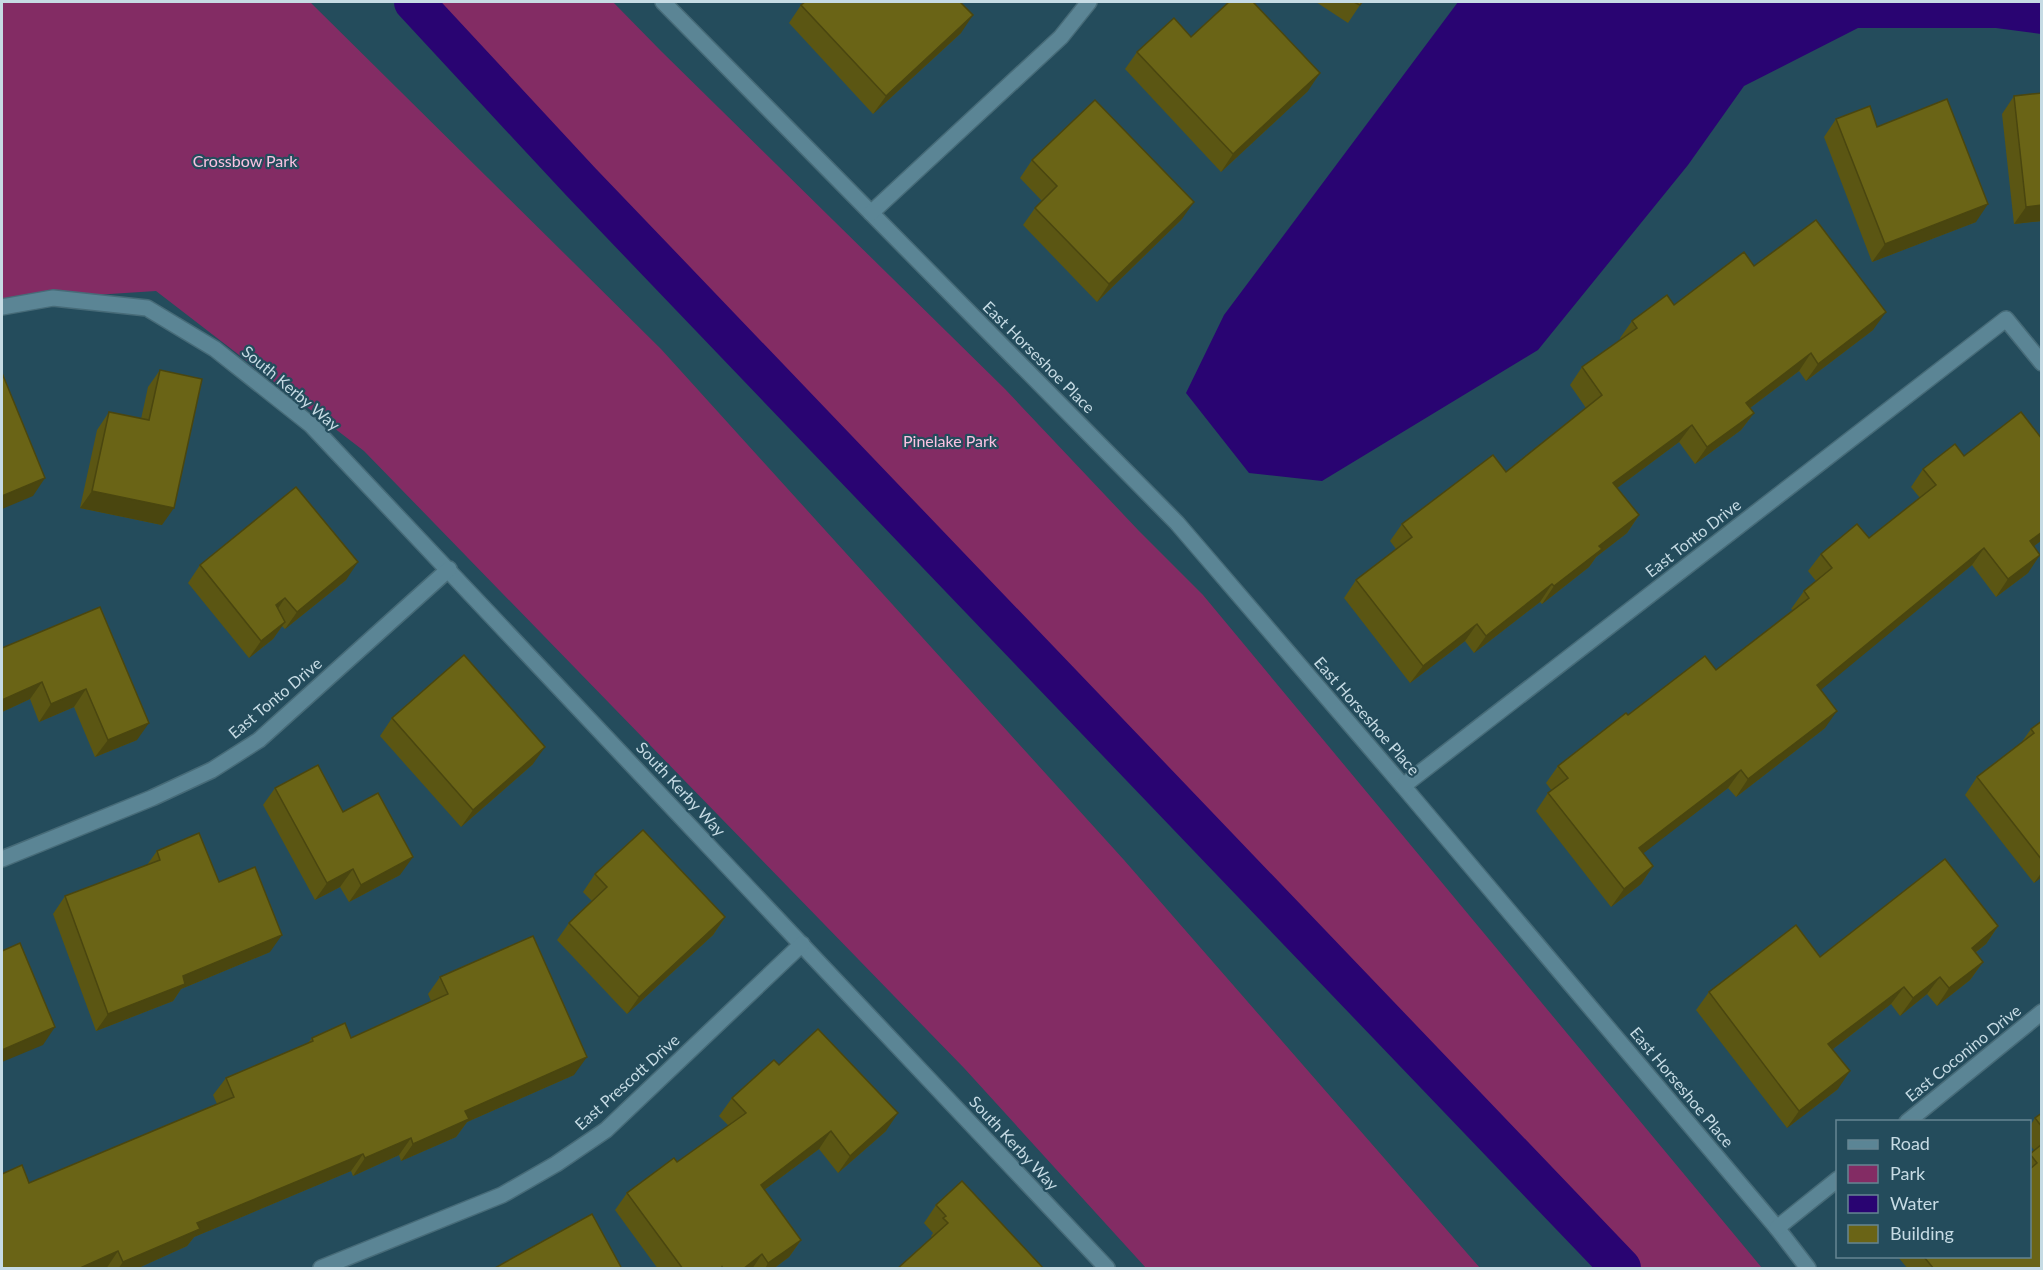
<svg xmlns="http://www.w3.org/2000/svg" width="2043" height="1270" viewBox="0 0 2043 1270" font-family="Lato,sans-serif">
<style>
.green{fill:#832c64}
.water{fill:#290472}
.lines{fill:none;stroke-linecap:round;stroke-linejoin:round}
.canal{stroke:#290472;stroke-width:40}
.minor-casing{stroke:#476b78;stroke-width:18}
.minor{stroke:#5b8595;stroke-width:15}
.wall{fill:#5b5613}
.shaded-wall{fill:#4a460f}
.building{fill:#6a6416;stroke:#4a460f;stroke-width:1.5}
.labels{text-anchor:middle;stroke-width:4.5;stroke-linejoin:round;paint-order:stroke}
.park-label{font-size:16px;fill:#fbc2e1;stroke:#244c5c}
.street-label{font-size:16px;fill:#c6dbe4;stroke:#244c5c}
</style>
<rect width="100%" height="100%" fill="#244c5c"/>
<g class="green">
<polygon points="2,2 310,2 661,349 1124,860 1480,1268 1146,1268 964,1068 364,451 156,291 2,301"/>
<polygon points="426,2 613,2 661,51 1005,389 1139,531 1203,595 1762,1268 1629,1268 1137,747 1055,664 976,578 804,402 714,304"/>
</g>
<polygon class="water" points="1458,2 2041,2 2041,34 1996,28 1858,28 1744,86 1688,165 1538,350 1322,481 1249,473 1186,393 1224,315"/>
<g class="lines">
<polyline class="canal" points="414,2 581,182 1621,1268"/>
<g class="minor-casing">
<g id="minor">
<polyline points="663,2 1177,523 1403,786 1777,1228 1808,1268"/>
<polyline points="871,213 1061,37 1089,2"/>
<polyline points="2,307 53,298 147,308 215,349 311,425 1107,1268"/>
<polyline points="1403,786 2006,319 2042,363"/>
<polyline points="2,859 152,798 212,770 259,740 449,569"/>
<polyline points="1907,1122 2042,1012"/>
<polyline points="1777,1228 1838,1179"/>
<polyline points="321,1268 502,1195 556,1164 606,1130 802,944"/>
</g>
</g>
<use href="#minor" class="minor"/>
</g>
<g class="wall">
<polygon points="1316,2 1362,2 1348,23"/>
<polygon points="801,5 961,33 873,114 789,23"/>
<polygon points="1191,37 1308,91 1221,172 1125,69 1137,52"/>
<polygon points="2042,93 2042,221 2014,224 2002,114 2014,96"/>
<polygon points="1836,119 1877,127 1976,222 1872,262 1824,137"/>
<polygon points="1032,160 1182,219 1097,302 1023,225 1035,208 1042,201 1020,178"/>
<polygon points="1754,266 1873,330 1806,381 1799,371 1750,408 1754,413 1741,430 1695,464 1679,442 1617,488 1639,515 1627,533 1596,557 1589,567 1542,604 1540,602 1474,653 1465,641 1410,683 1344,598 1356,580 1396,549 1390,541 1402,524 1506,472 1586,408 1570,385 1582,367 1621,340 1620,338 1632,321 1674,305"/>
<polygon points="160,370 162,525 80,508 97,430 109,412 141,419 148,387"/>
<polygon points="2042,439 2042,540 2034,546 2028,573 1996,597 1972,565 1820,690 1825,728 1736,797 1728,788 1643,853 1653,866 1641,884 1611,907 1536,811 1548,793 1552,791 1546,783 1558,766 1628,715 1716,670 1793,610 1791,609 1804,591 1816,581 1808,571 1821,554 1869,538 1920,498 1911,487 1923,469 1964,456"/>
<polygon points="200,565 346,580 285,629 282,626 273,639 249,658 188,583"/>
<polygon points="100,607 137,740 95,757 74,707 39,722 30,699 2,712 2,648"/>
<polygon points="392,718 533,764 461,827 380,736"/>
<polygon points="2042,721 2042,877 2034,883 1965,795 1977,777 2021,743 2031,729"/>
<polygon points="275,788 343,812 400,875 349,902 340,887 315,900 263,805"/>
<polygon points="157,851 219,882 270,952 181,989 173,1001 96,1031 53,914 65,896 147,865"/>
<polygon points="595,874 725,917 713,935 627,1014 557,940 569,923 592,901 583,892"/>
<polygon points="1998,926 1986,944 1975,953 1983,962 1970,980 1937,1006 1927,994 1900,1016 1891,1004 1833,1049 1838,1089 1787,1128 1696,1010 1709,992 1820,957"/>
<polygon points="440,977 574,1075 467,1122 456,1137 401,1161 399,1155 353,1176 351,1171 194,1237 187,1246 136,1269 2,1269 29,1183 217,1104 213,1095 226,1078 307,1044 312,1038 351,1038 431,1001 428,994"/>
<polygon points="779,1065 886,1131 838,1173 819,1149 764,1190 801,1240 789,1257 773,1269 658,1269 615,1210 627,1193 677,1162 729,1126 719,1116 732,1098"/>
<polygon points="2042,1113 2042,1269 1908,1269 1898,1257 2030,1257 2030,1154 2034,1150 2030,1145 2030,1126 2035,1118"/>
<polygon points="936,1205 1044,1269 932,1237 931,1236 933,1233 924,1223"/>
</g>
<g class="shaded-wall">
<polygon points="973,15 961,33 873,114 886,96"/>
<polygon points="1320,73 1308,91 1221,172 1233,154"/>
<polygon points="1194,202 1182,219 1097,302 1109,284"/>
<polygon points="1988,204 1976,222 1872,262 1885,244"/>
<polygon points="2042,205 2042,221 2014,224 2026,207"/>
<polygon points="1886,312 1873,330 1806,381 1818,364"/>
<polygon points="1811,353 1799,371 1734,420 1746,403"/>
<polygon points="1754,413 1741,430 1695,464 1707,447"/>
<polygon points="1692,425 1679,442 1601,500 1613,483"/>
<polygon points="45,478 33,496 2,509 2,496"/>
<polygon points="92,491 174,508 162,525 80,508"/>
<polygon points="1639,515 1627,533 1596,557 1589,567 1542,604 1554,586 1599,546"/>
<polygon points="2042,532 2042,540 2017,559 2030,541"/>
<polygon points="1984,548 1972,565 1805,703 1817,685"/>
<polygon points="2040,555 2028,573 1996,597 2008,579"/>
<polygon points="358,562 346,580 285,629 297,612"/>
<polygon points="1552,584 1540,602 1474,653 1486,636"/>
<polygon points="285,598 273,616 276,605"/>
<polygon points="285,622 273,639 249,658 261,641"/>
<polygon points="1477,624 1465,641 1410,683 1423,666"/>
<polygon points="42,682 30,699 2,712 2,700"/>
<polygon points="86,689 74,707 39,722 51,704"/>
<polygon points="1837,711 1825,728 1736,797 1748,779"/>
<polygon points="149,723 137,740 95,757 108,740"/>
<polygon points="545,747 533,764 461,827 473,810"/>
<polygon points="1741,770 1728,788 1627,866 1639,848"/>
<polygon points="413,857 400,875 349,902 361,885"/>
<polygon points="1653,866 1641,884 1611,907 1624,889"/>
<polygon points="353,869 340,887 315,900 327,883"/>
<polygon points="2042,872 2042,877 2034,883"/>
<polygon points="725,917 713,935 627,1014 639,997"/>
<polygon points="1998,926 1986,944 1959,965 1972,948"/>
<polygon points="282,935 270,952 181,989 173,1001 96,1031 108,1014 183,976"/>
<polygon points="1983,962 1970,980 1937,1006 1949,988"/>
<polygon points="1940,977 1927,994 1900,1016 1913,998"/>
<polygon points="1904,987 1891,1004 1816,1062 1828,1044"/>
<polygon points="55,1027 43,1045 2,1062 2,1050"/>
<polygon points="587,1057 574,1075 467,1122 456,1137 401,1161 413,1144 465,1111"/>
<polygon points="1850,1071 1838,1089 1787,1128 1799,1111"/>
<polygon points="898,1113 886,1131 838,1173 850,1156"/>
<polygon points="831,1131 819,1149 748,1202 761,1185"/>
<polygon points="411,1138 399,1155 353,1176 365,1158"/>
<polygon points="363,1154 351,1171 194,1237 187,1246 136,1269 118,1269 123,1262 197,1223"/>
<polygon points="801,1240 789,1257 773,1269 765,1269 768,1263"/>
<polygon points="118,1251 106,1269 78,1269"/>
<polygon points="762,1254 752,1269 743,1269"/>
</g>
<g class="building">
<polygon points="805,2 960,2 973,15 886,96 801,5"/>
<polygon points="1229,2 1253,2 1320,73 1233,154 1137,52 1174,18 1191,37"/>
<polygon points="1354,2 1362,2 1360,5"/>
<polygon points="2042,93 2042,205 2026,207 2014,96"/>
<polygon points="1947,99 1988,204 1885,244 1836,119 1870,106 1877,127"/>
<polygon points="1095,100 1194,202 1109,284 1035,208 1057,186 1032,160"/>
<polygon points="1816,220 1886,312 1818,364 1811,353 1746,403 1754,413 1707,447 1692,425 1613,483 1639,515 1599,546 1602,549 1554,586 1552,584 1486,636 1477,624 1423,666 1356,580 1412,537 1402,524 1493,455 1506,472 1602,395 1582,367 1637,328 1632,321 1667,295 1674,305 1744,252 1754,266"/>
<polygon points="160,370 202,379 174,508 92,491 109,412 149,420"/>
<polygon points="2,373 45,478 2,496"/>
<polygon points="2021,412 2042,439 2042,532 2030,541 2040,555 2008,579 1984,548 1817,685 1837,711 1748,779 1741,770 1639,848 1653,866 1624,889 1548,793 1568,778 1558,766 1626,713 1628,715 1705,656 1716,670 1809,598 1804,591 1832,568 1821,554 1857,524 1869,538 1936,485 1923,469 1955,444 1964,456"/>
<polygon points="296,487 358,562 297,612 285,598 276,605 285,622 261,641 200,565"/>
<polygon points="100,607 149,723 108,740 86,689 51,704 42,682 2,700 2,648"/>
<polygon points="464,655 545,747 473,810 392,718"/>
<polygon points="2042,721 2042,860 1977,777 2034,733 2031,729"/>
<polygon points="318,765 343,812 378,793 413,857 361,885 353,869 327,883 275,788"/>
<polygon points="643,830 725,917 639,997 569,923 607,887 595,874"/>
<polygon points="199,833 219,882 255,867 282,935 183,976 185,984 108,1014 65,896 160,860 157,851"/>
<polygon points="1945,859 1998,926 1972,948 1983,962 1949,988 1940,977 1913,998 1904,987 1828,1044 1850,1071 1799,1111 1709,992 1796,925 1820,957"/>
<polygon points="533,936 587,1057 465,1111 469,1119 413,1144 411,1138 365,1158 363,1154 197,1223 200,1229 123,1262 118,1251 78,1269 2,1269 2,1174 22,1165 29,1183 234,1097 226,1078 313,1041 312,1038 345,1023 351,1038 448,994 440,977"/>
<polygon points="20,943 55,1027 2,1050 2,951"/>
<polygon points="818,1029 898,1113 850,1156 831,1131 761,1185 801,1240 768,1263 762,1254 743,1269 723,1269 722,1267 721,1269 683,1269 627,1193 674,1158 677,1162 746,1113 732,1098 774,1060 779,1065"/>
<polygon points="2042,1113 2042,1127 2035,1118"/>
<polygon points="2042,1144 2042,1269 1934,1269 1924,1257 2030,1257 2030,1169 2037,1163 2030,1154"/>
<polygon points="962,1181 1044,1269 897,1269 948,1223 943,1218 946,1216 936,1205"/>
<polygon points="592,1214 622,1269 493,1269"/>
</g>
<g class="labels">
<g class="park-label">
<text x="245" y="167">Crossbow Park</text>
<text x="950" y="447">Pinelake Park</text>
</g>
<g class="street-label">
<text transform="translate(1039 357) rotate(45)" y="6">East Horseshoe Place</text>
<text transform="translate(291 388) rotate(40)" y="6">South Kerby Way</text>
<text transform="translate(1693 538) rotate(-38)" y="6">East Tonto Drive</text>
<text transform="translate(275 698) rotate(-40)" y="6">East Tonto Drive</text>
<text transform="translate(1367 716) rotate(49)" y="6">East Horseshoe Place</text>
<text transform="translate(681 789) rotate(47)" y="6">South Kerby Way</text>
<text transform="translate(1963 1053) rotate(-39)" y="6">East Coconino Drive</text>
<text transform="translate(627 1082) rotate(-42)" y="6">East Prescott Drive</text>
<text transform="translate(1682 1087) rotate(50)" y="6">East Horseshoe Place</text>
<text transform="translate(1014 1143) rotate(47)" y="6">South Kerby Way</text>
</g>
</g>
<rect width="2043" height="1270" fill="none" stroke="#c6dbe4" stroke-width="6"/>
<rect x="1836" y="1120" width="195" height="138" fill="#244c5c" stroke="#658592" stroke-width="1.5"/>
<rect x="1848" y="1140" width="30" height="9" fill="#5b8595" stroke="#658592" stroke-width="1.5"/>
<text x="1890" y="1150" font-size="18" fill="#c6dbe4">Road</text>
<rect x="1848" y="1165" width="30" height="18" fill="#832c64" stroke="#658592" stroke-width="1.5"/>
<text x="1890" y="1180" font-size="18" fill="#c6dbe4">Park</text>
<rect x="1848" y="1195" width="30" height="18" fill="#290472" stroke="#658592" stroke-width="1.5"/>
<text x="1890" y="1210" font-size="18" fill="#c6dbe4">Water</text>
<rect x="1848" y="1225" width="30" height="18" fill="#6a6416" stroke="#658592" stroke-width="1.5"/>
<text x="1890" y="1240" font-size="18" fill="#c6dbe4">Building</text>
</svg>
